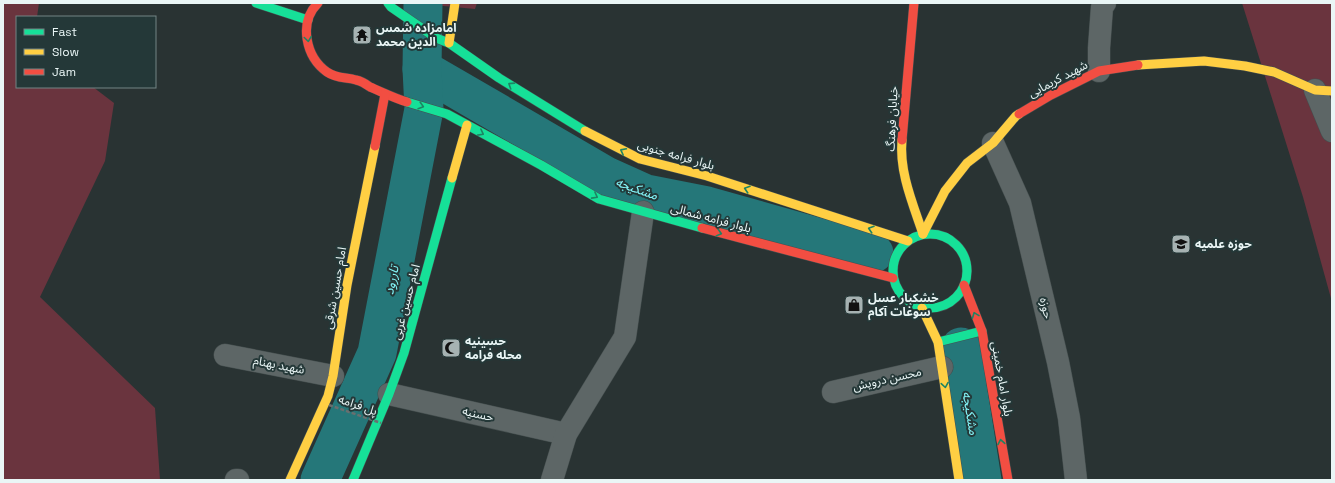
<svg xmlns="http://www.w3.org/2000/svg" width="1335" height="483" viewBox="0 0 1335 483" font-family="'Space Grotesk','Noto Sans Arabic',sans-serif">
<style>
.green{fill:#6a343e}
.lines{fill:none;stroke-linecap:round;stroke-linejoin:round}
.river{stroke:#257779;stroke-width:39}
.street-casing{stroke:#454f4f;stroke-width:23}
.fast-casing{stroke:#454f4f;stroke-width:10}
.slow-casing{stroke:#454f4f;stroke-width:10}
.jam-casing{stroke:#454f4f;stroke-width:10}
.street{stroke:#5d6666;stroke-width:22}
.fast{stroke:#16e098;stroke-width:9}
.slow{stroke:#ffcf43;stroke-width:9}
.jam{stroke:#f24e42;stroke-width:9}
.path-bridge{stroke:#696f6f;stroke-width:2.5;stroke-dasharray:4 2;stroke-linecap:butt}
.oneway{stroke:#1e8463}
.labels{text-anchor:middle;stroke-width:4;stroke-linejoin:round;paint-order:stroke}
.poi-label{font-size:12px;font-weight:bold;fill:#eaf6f6;stroke:#243838;text-anchor:start}
.street-label{font-size:12px;fill:#eaf6f6;stroke:#243838}
.water-label{font-size:13px;font-style:italic;fill:#85f7fa;stroke:#243838}
</style>
<rect width="100%" height="100%" fill="#293333"/>
<g class="green">
<polygon points="3,3 39,3 37,17 17,17 17,87 93,87 114,103 105,161 40,297 155,408 160,480 3,480"/>
<polygon points="412,3 477,3 475,9"/>
<polygon points="1242,3 1332,3 1332,302 1303,197"/>
</g>
<g class="lines">
<g class="river">
<polyline points="422,69 606,176 646,194 707,206 874,253"/>
<polyline points="961,347 982,480"/>
<polyline points="320,480 377,353 424,109 422,69 423,3"/>
</g>
<g class="street-casing">
<g id="street">
<polyline points="1099,71 1099,48 1102,7 1105,3"/>
<polyline points="1315,90 1332,131"/>
<polyline points="993,143 1020,203 1058,362 1069,418 1076,480"/>
<polyline points="225,355 333,376"/>
<polyline points="833,392 942,367"/>
<polyline points="389,394 566,434"/>
<polyline points="236,480 238,480"/>
<polyline points="552,480 566,434 625,337 643,212"/>
</g>
</g>
<g class="fast-casing">
<g id="fast">
<polyline points="256,3 308,20"/>
<polyline points="388,3 391,7 436,38 449,43 499,78 585,131"/>
<polyline points="407,102 447,114 541,165 599,199 702,228"/>
<circle cx="930" cy="271" r="37"/>
<polyline points="938,342 982,331"/>
<polyline points="353,480 389,394 404,353 452,178"/>
</g>
</g>
<g class="slow-casing">
<g id="slow">
<polyline points="449,43 455,3"/>
<polyline points="1138,65 1204,61 1245,66 1274,72 1315,90 1332,91"/>
<polyline points="585,131 640,159 707,176 908,241"/>
<path d="M902,140C899,172 913,204 923,234"/>
<polyline points="452,178 467,125"/>
<polyline points="923,234 945,191 967,163 993,143 1016,116 1019,114"/>
<polyline points="922,308 938,342 959,480"/>
<polyline points="290,480 328,396 333,376 347,285 375,146"/>
</g>
</g>
<g class="jam-casing">
<g id="jam">
<path d="M318,3C298,23 306,57 327,72C337,79 346,77 356,80C361,81 366,84 370,87C382,92 394,98 407,102"/>
<polyline points="1019,114 1051,95 1099,71 1138,65"/>
<polyline points="902,140 914,3"/>
<polyline points="375,146 385,94"/>
<polyline points="702,228 893,278"/>
<polyline points="964,285 982,331 1008,480"/>
</g>
</g>
<use href="#street" class="street"/>
<use href="#fast" class="fast"/>
<use href="#slow" class="slow"/>
<use href="#jam" class="jam"/>
<polyline class="path-bridge" points="329,405 381,423"/>
</g>
<defs><path id="oneway-chevron" d="M-2-3.5L2.5 0L-2 3.5" fill="none" stroke-width="1.6" stroke-linecap="round" stroke-linejoin="round"/></defs>
<g class="oneway">
<use href="#oneway-chevron" transform="translate(308 39) rotate(82)"/>
<use href="#oneway-chevron" transform="translate(511 85) rotate(-147)"/>
<use href="#oneway-chevron" transform="translate(421 106) rotate(17)"/>
<use href="#oneway-chevron" transform="translate(481 133) rotate(28)"/>
<use href="#oneway-chevron" transform="translate(623 151) rotate(-153)"/>
<use href="#oneway-chevron" transform="translate(747 189) rotate(-162)"/>
<use href="#oneway-chevron" transform="translate(595 196) rotate(28)"/>
<use href="#oneway-chevron" transform="translate(871 229) rotate(-162)"/>
<use href="#oneway-chevron" transform="translate(719 233) rotate(15)"/>
<use href="#oneway-chevron" transform="translate(975 315) rotate(-111)"/>
<use href="#oneway-chevron" transform="translate(945 385) rotate(81)"/>
<use href="#oneway-chevron" transform="translate(1001 442) rotate(-100)"/>
</g>
<defs>
<g id="temple-square" transform="scale(1)"><rect x="-9" y="-9" width="18" height="18" rx="4" fill="#a6b2b2" stroke="#243838"/><path d="M0-6L5-2H3V0L6.5 2.5H4V6H1.5V3h-3V6H-4V2.5H-6.5L-3 0V-2H-5Z" fill="#111"/></g>
<g id="school-square" transform="scale(1)"><rect x="-9" y="-9" width="18" height="18" rx="4" fill="#a6b2b2" stroke="#243838"/><path d="M0-5L7-2L0 1L-7-2ZM-4 1L0 2.5L4 1V4Q0 6-4 4Z" fill="#111"/></g>
<g id="shop-square" transform="scale(1)"><rect x="-9" y="-9" width="18" height="18" rx="4" fill="#a6b2b2" stroke="#243838"/><path d="M-5-2.5h2.3a2.7 3.5 0 0 1 5.4 0H5L5.5 6h-11ZM-1.5-2.5h3a1.5 2.3 0 0 0-3 0Z" fill="#111"/></g>
<g id="mosque-square" transform="scale(1)"><rect x="-9" y="-9" width="18" height="18" rx="4" fill="#a6b2b2" stroke="#243838"/><path d="M3.5-4.9A6 6 0 1 0 3.5 4.9A5 5 0 1 1 3.5-4.9Z" fill="#111"/></g>
</defs>
<g fill-rule="evenodd">
<use href="#temple-square" x="362" y="35"/>
<use href="#school-square" x="1181" y="244"/>
<use href="#shop-square" x="854" y="305"/>
<use href="#mosque-square" x="451" y="348"/>
</g>
<g class="labels">
<g class="poi-label">
<text x="376" y="32">امامزاده شمس<tspan x="376" dy="14">الدین محمد</tspan></text>
<text x="1195" y="248">حوزه علمیه</text>
<text x="868" y="302">خشکبار عسل<tspan x="868" dy="14">سوغات آکام</tspan></text>
<text x="465" y="345">حسینیه<tspan x="465" dy="14">محله فرامه</tspan></text>
</g>
<g class="street-label">
<text transform="translate(1058 79) rotate(-28)" y="4">شهید کریمایی</text>
<text transform="translate(892 119) rotate(-87)" y="4">خیابان فرهنگ</text>
<text transform="translate(676 155) rotate(16)" y="4">بلوار فرامه جنوبی</text>
<text transform="translate(711 218) rotate(15)" y="4">بلوار فرامه شمالی</text>
<text transform="translate(335 288) rotate(-80)" y="4">امام حسین شرقی</text>
<text transform="translate(406 302) rotate(-75)" y="4">امام حسین غربی</text>
<text transform="translate(1046 308) rotate(77)" y="4">حوزه</text>
<text transform="translate(279 365) rotate(11)" y="4">شهید بهنام</text>
<text transform="translate(887 379) rotate(-13)" y="4">محسن درویش</text>
<text transform="translate(1002 379) rotate(80)" y="4">بلوار امام خمینی</text>
<text transform="translate(358 405) rotate(19)" y="4">پل فرامه</text>
<text transform="translate(478 414) rotate(13)" y="4">حسنیه</text>
</g>
<g class="water-label">
<text transform="translate(637 188) rotate(20)" y="5">مشکیجه</text>
<text transform="translate(391 280) rotate(-79)" y="5">تاررود</text>
<text transform="translate(971 413) rotate(81)" y="5">مشکیجه</text>
</g>
</g>
<rect width="1335" height="483" fill="none" stroke="#eaf6f6" stroke-width="8"/>
<rect x="16" y="16" width="140" height="72" fill="#243838" stroke="#738484"/>
<rect x="24" y="29" width="20" height="6" fill="#16e098" stroke="#738484"/>
<text x="52" y="36" font-size="12" fill="#eaf6f6">Fast</text>
<rect x="24" y="49" width="20" height="6" fill="#ffcf43" stroke="#738484"/>
<text x="52" y="56" font-size="12" fill="#eaf6f6">Slow</text>
<rect x="24" y="69" width="20" height="6" fill="#f24e42" stroke="#738484"/>
<text x="52" y="76" font-size="12" fill="#eaf6f6">Jam</text>
</svg>
